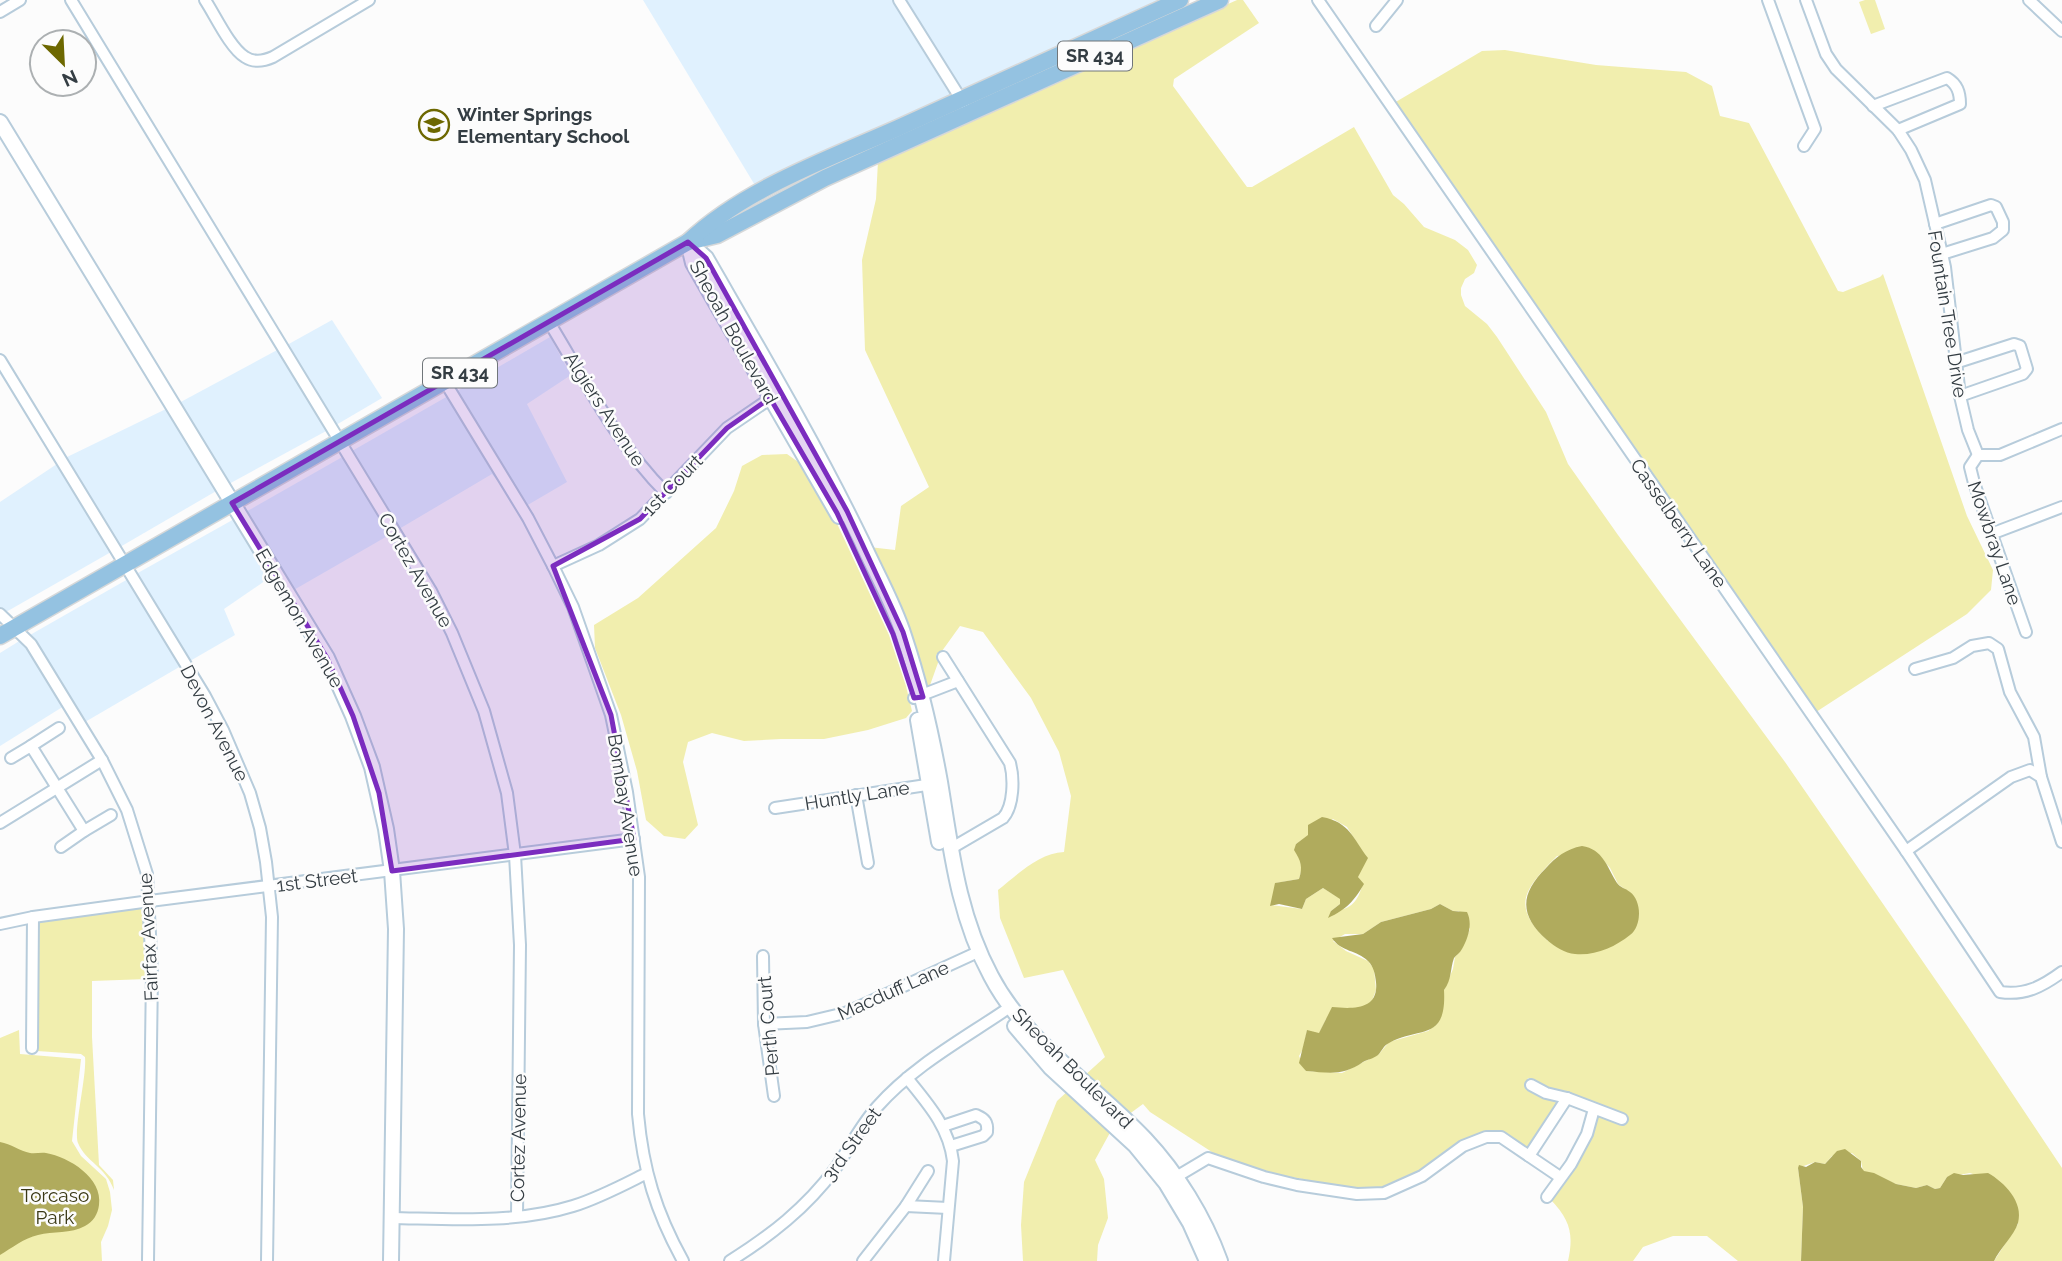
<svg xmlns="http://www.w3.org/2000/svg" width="2062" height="1261" viewBox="0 0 2062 1261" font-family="Raleway,sans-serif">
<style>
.built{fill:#e0f1fe}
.green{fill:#f1eeae;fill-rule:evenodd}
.water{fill:#b0ab5d}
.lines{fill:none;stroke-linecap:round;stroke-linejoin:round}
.street-casing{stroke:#b7ccdb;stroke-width:14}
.secondary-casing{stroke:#b7ccdb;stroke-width:18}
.primary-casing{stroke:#d6d8d9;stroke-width:19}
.street{stroke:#fff;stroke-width:10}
.secondary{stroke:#fff;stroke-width:14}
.primary{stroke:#94c2e1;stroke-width:16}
.marked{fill:#7b2cbf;fill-opacity:0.2;stroke:#7b2cbf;stroke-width:5;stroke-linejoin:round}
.labels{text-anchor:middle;stroke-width:5;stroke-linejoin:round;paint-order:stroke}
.shield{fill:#fcfcfc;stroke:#70767a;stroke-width:2}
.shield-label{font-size:18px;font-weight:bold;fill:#343d43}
.poi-label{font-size:19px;font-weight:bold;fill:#343d43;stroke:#fcfcfc;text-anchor:start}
.street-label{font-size:19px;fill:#343d43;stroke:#fcfcfc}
.park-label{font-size:19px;fill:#3a3815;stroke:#fcfcfc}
</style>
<rect width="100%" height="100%" fill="#fcfcfc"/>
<g class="built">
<polygon points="643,0 893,0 952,94 756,187"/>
<polygon points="905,0 1158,0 961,90"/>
<polygon points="332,320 382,398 336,425 287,345"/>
<polygon points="550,337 571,375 527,404 567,482 526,506 457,391"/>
<polygon points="279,349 328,430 227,485 177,404"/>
<polygon points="448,396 505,490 492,474 399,529 352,451"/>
<polygon points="168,408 218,490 120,547 65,458"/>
<polygon points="344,456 391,534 292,591 244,513"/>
<polygon points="57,464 111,552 6,612 0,607 0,502"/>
<polygon points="236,518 272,576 224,609 235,635 190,661 136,574"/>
<polygon points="128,579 181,666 85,722 35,641 30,635"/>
<polygon points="21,640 28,647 64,706 0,746 0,653"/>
</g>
<g class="green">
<path d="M1237,0H1243L1259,23L1174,79L1173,86L1247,187H1252L1354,127L1393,195L1404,204L1424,227L1455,240L1468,250L1477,265L1474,273L1465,279L1461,288V295L1465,306L1487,324L1497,337L1546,412L1568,464L1618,535L1785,762L1966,1024L2062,1168V1261H1994L2018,1224L2017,1206L2013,1197L2003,1185L1970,1173L1947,1177L1940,1188L1935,1189L1927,1185L1916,1188L1896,1184L1863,1171L1861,1161L1852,1153L1832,1156L1825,1164L1815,1162L1798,1168L1803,1207L1801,1261H1738L1707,1236H1673L1643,1247L1633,1261H1568C1574,1234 1570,1220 1551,1200L1576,1167L1591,1137L1598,1115L1625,1125L1628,1116L1566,1091L1547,1088L1528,1078L1525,1087L1544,1098L1559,1101L1527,1149L1503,1133L1483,1132L1460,1142L1420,1171L1383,1188L1356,1189L1265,1172L1215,1154L1150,1112L1143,1104L1128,1115L1084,1076L1105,1057L1063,970L1024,978L1000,918L998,890C1017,875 1039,853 1064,852L1071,796L1059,752L1031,698L983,632L960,626L942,651L936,655L939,660L929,688L926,689L869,547L895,550L901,506L929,487L865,350L862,260L876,199L878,161ZM1333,819L1347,827L1362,851L1358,877L1362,886C1357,904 1349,910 1331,911L1340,904L1341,899L1323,888L1306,899L1302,909L1271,905L1276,883L1299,879L1302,868L1296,844ZM1597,853L1610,868L1618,884L1626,890L1636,902L1639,917L1548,941C1509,905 1526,888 1557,856ZM1440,904L1453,911H1459L1470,929L1461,950L1455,957L1453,969L1444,990V999L1437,1024L1428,1031L1389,1042L1379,1054L1342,1073L1306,1071L1299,1056L1303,1049L1307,1031L1319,1034L1326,1019L1349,1009L1362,1008L1372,1001L1376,990L1374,969L1368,961L1346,951L1333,941L1345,934H1363L1381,922L1431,909Z"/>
<polygon points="1865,0 1875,0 1885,29 1871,34 1859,2"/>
<polygon points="1505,50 1596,65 1686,72 1712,86 1720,116 1749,123 1838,291 1843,292 1880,277 1883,274 1967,516 1993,570 1991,590 1967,614 1816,712 1394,103 1482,51"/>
<polygon points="787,454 804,466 833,515 889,635 906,686 912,711 906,718 868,730 824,739 781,739 744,741 712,733 688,742 683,762 698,825 685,839 664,836 646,820 637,771 621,715 595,648 594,625 638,598 716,528 734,491 742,466 762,455"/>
<path d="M145,907L147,979L92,981V1037L99,1165L113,1180L114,1190C106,1167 86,1162 78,1143C73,1130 87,1076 85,1057L81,1054L37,1051L38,922Z"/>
<polygon points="19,1030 20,1054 81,1059 72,1141 81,1156 106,1179 110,1192 112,1210 108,1226 101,1242 102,1261 0,1261 0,1038"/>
<polygon points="1069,1090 1112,1129 1095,1160 1104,1179 1108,1218 1098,1245 1097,1261 1023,1261 1021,1225 1024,1182 1057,1101"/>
</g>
<g class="water">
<path d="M1322,817C1350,822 1353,839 1368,858L1358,877L1364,884C1354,901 1347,909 1328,918L1331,911L1340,904V899L1323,888L1306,899L1302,909L1279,904L1270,906L1275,883L1299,879C1303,867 1301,861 1294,850L1296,844L1308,835V825Z"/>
<path d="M1582,846C1603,849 1607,867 1617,883C1621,888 1625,888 1630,892C1642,901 1642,926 1630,935C1615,947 1595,956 1575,954C1565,953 1555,947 1547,940C1519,915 1520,894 1546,868C1556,857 1566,849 1582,846Z"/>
<path d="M1440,904L1453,911L1467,912C1473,924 1468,938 1462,949C1460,953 1456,955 1454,958C1450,969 1452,979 1444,990C1447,1043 1418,1026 1389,1043C1383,1046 1382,1051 1378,1055C1373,1059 1368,1059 1363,1062C1343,1076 1330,1073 1306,1071L1299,1063L1307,1030L1319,1033L1332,1007C1353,1009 1379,1010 1376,982C1375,974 1374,967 1368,961C1357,950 1341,952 1332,938L1363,934L1381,922L1431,909Z"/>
<path d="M0,1142C11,1144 20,1151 30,1153C35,1154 41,1152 46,1153C69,1157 103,1178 99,1205C98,1214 93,1222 85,1226C71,1234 53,1231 38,1235C24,1238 12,1248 0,1255Z"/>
<path d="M1845,1149L1861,1161V1167L1864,1171L1874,1173L1896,1184L1916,1188L1927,1185L1935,1189L1940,1188L1947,1177L1954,1173L1963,1175L1988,1173C2004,1182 2024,1202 2018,1223C2014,1236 2000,1248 1994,1261H1801L1803,1207L1798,1168L1799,1165L1806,1167L1815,1162L1825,1164L1837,1151Z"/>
</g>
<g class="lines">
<g class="street-casing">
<g id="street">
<polyline points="71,0 431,591 452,633 484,711 507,793 515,855 520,945 517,1216"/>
<path d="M205,0C215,15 230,48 245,57C254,63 264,61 273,57L369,0"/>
<polyline points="899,0 964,104"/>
<path d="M1318,0L1906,851L2000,992C2025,996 2043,986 2062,972"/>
<polyline points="1768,0 1815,129 1804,146"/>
<polyline points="1806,0 1826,54 1836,69 1898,130 1911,150 1925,180 1945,267 1960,396 1968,430 1978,455"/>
<polyline points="2029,0 2062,31"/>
<polyline points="0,12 20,0"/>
<polyline points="1376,26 1397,0"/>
<path d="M1873,106L1947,78C1957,84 1960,92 1960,104L1898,130"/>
<polyline points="1935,224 1991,205 1996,207 2003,222 2003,230 1993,238 1942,254"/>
<path d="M549,322C585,381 617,444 666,493"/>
<polyline points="0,360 205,696 223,730 250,793 260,828 266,862 272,917 267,1261"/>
<polyline points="1955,363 2014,344 2020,346 2027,369 2023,374 1960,396"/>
<path d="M445,382L528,518L553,566L573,607L611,715L627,792L639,877L638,1114C643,1170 656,1212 683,1261"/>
<polyline points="1978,455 1970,467 1974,483 2026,632"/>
<polyline points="1978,455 2000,455 2062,429"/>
<polyline points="1991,534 2062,507"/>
<polyline points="553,566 599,545 640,519 727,428 777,394"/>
<polyline points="0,614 31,644 102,760 127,810 147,874 152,974 148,1261"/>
<path d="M943,657L1010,763C1014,778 1014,806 1003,818L950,849"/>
<polyline points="1915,669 1953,658 1972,646 1989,643 1998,649 2010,692 2034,737 2041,777"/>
<polyline points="914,698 958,681"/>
<polyline points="31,746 59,728"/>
<polyline points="11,758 31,746 84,831 61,847"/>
<polyline points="856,795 868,863"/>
<polyline points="775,808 933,784"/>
<polyline points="0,823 102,760"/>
<polyline points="84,831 111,815"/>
<polyline points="1906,851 2011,777 2030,770 2041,777 2062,842"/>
<polyline points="0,924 33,917 150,901 634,839"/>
<polyline points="763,956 764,1024 774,1096"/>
<polyline points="764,1024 807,1022 845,1013 978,952"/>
<polyline points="32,1048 33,917"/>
<path d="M907,1078C928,1104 949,1127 953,1161L944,1261"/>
<polyline points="1531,1085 1546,1093 1567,1098 1622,1119"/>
<path d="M943,1126L976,1115C985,1119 988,1122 987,1132L983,1136L951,1146"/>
<polyline points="1529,1156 1567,1098"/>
<polyline points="1171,1180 1208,1158 1264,1177 1297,1185 1357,1194 1384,1193 1422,1176 1463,1146 1486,1137 1501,1137 1560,1177"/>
<polyline points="1547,1197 1571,1164 1587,1134 1594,1109"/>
<polyline points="906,1206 948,1208"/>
<path d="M391,1218C451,1219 515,1224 573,1206C599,1198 623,1185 647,1173"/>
<path d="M730,1261C770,1236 806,1208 835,1169C849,1149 860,1126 877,1107C914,1065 965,1038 1010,1007"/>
<polyline points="863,1261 906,1206 928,1171"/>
</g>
</g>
<g class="secondary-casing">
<g id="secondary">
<polyline points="0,122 327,658 353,716 372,767 386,829 392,871 396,929 391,1261"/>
<path d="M688,242L706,258C760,352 815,445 862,542C876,573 894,604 904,636C920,684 931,732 940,782C951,849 958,915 991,976C1026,1043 1094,1085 1145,1139C1177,1173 1204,1217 1220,1261"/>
<polyline points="688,242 693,263 839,516"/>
<polyline points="918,720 939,842"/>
<polyline points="1015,1026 1050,1067 1135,1145 1166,1183 1190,1223 1207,1261"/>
</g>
</g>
<g class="primary-casing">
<g id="primary">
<polyline points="688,242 717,235 825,178 1220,0"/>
<path d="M0,636L688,242C744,189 828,159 898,128C992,85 1086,43 1180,0"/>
</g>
</g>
<use href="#street" class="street"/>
<use href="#secondary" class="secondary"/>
<use href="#primary" class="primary"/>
</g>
<path class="marked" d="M688,242L706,258L847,511L903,632L923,697L914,698L893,634L837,513L770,398L727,428L640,519L553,566L611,715L634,839L392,871L379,793L353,716L327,658L232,503Z"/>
<defs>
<g id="school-ring" transform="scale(1.575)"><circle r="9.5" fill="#fcfcfc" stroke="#6d6800" stroke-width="1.5"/><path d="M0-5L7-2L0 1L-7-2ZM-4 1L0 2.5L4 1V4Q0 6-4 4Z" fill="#6d6800"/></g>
</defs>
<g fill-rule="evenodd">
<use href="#school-ring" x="434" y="125"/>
</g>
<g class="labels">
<g class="shield">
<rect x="1058" y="41.5" width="74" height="29" rx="5"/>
<rect x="423" y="358.5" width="74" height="29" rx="5"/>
</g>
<g class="shield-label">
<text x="1095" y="62">SR 434</text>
<text x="460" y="379">SR 434</text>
</g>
<g class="poi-label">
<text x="457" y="121">Winter Springs<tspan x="457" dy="22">Elementary School</tspan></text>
</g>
<g class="street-label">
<text transform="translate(1948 314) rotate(81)" y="7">Fountain Tree Drive</text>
<text transform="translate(734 332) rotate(61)" y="7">Sheoah Boulevard</text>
<text transform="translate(605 409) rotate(57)" y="7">Algiers Avenue</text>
<text transform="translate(672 485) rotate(-46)" y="7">1st Court</text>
<text transform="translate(1679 523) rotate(55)" y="7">Casselberry Lane</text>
<text transform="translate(1995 543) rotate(71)" y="7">Mowbray Lane</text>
<text transform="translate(416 570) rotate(60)" y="7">Cortez Avenue</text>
<text transform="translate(300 618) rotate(60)" y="7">Edgemon Avenue</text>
<text transform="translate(215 723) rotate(63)" y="7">Devon Avenue</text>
<text transform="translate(857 795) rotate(-9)" y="7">Huntly Lane</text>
<text transform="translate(626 805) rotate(81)" y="7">Bombay Avenue</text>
<text transform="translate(317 880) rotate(-7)" y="7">1st Street</text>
<text transform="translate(148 937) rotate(-93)" y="7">Fairfax Avenue</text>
<text transform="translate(893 990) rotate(-24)" y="7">Macduff Lane</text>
<text transform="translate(768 1026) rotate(-95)" y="7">Perth Court</text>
<text transform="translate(1073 1068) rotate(45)" y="7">Sheoah Boulevard</text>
<text transform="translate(518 1138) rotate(-89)" y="7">Cortez Avenue</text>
<text transform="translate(851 1144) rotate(-54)" y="7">3rd Street</text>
</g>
<g class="park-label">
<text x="55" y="1202">Torcaso<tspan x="55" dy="22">Park</tspan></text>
</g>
</g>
<g transform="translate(63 63) rotate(156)"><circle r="33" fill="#fcfcfc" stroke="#acb0b2" stroke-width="2"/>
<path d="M0-5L12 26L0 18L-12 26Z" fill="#6d6800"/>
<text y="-10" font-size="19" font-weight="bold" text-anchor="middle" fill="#343d43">N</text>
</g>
</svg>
